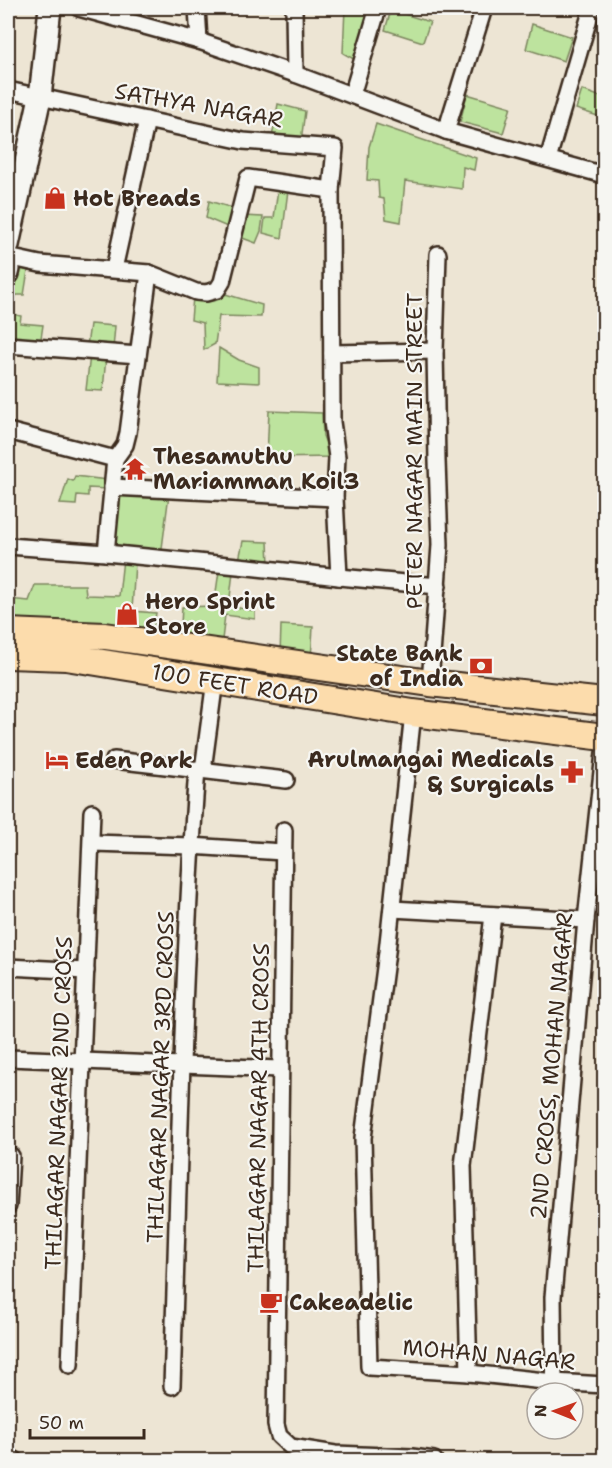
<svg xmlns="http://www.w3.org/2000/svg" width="612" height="1468" viewBox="0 0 612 1468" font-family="'Shantell Sans',sans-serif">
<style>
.green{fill:#bde39e;stroke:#7c865e;stroke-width:1.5}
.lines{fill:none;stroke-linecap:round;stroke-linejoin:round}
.minor-casing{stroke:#3b2a1e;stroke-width:20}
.secondary-casing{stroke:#3b2a1e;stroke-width:26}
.trunk-casing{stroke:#3b2a1e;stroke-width:30}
.minor{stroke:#f6f6f2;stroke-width:15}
.secondary{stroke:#f6f6f2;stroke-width:21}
.trunk{stroke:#fcdcac;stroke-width:26}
.labels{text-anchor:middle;stroke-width:4.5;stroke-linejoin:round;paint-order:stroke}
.street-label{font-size:22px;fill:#3b2a1e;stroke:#f6f6f2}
.poi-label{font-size:22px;font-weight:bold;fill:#3b2a1e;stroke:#f6f6f2;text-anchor:start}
</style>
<rect width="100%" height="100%" fill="#ede5d4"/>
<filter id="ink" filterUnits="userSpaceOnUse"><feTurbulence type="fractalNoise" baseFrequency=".0167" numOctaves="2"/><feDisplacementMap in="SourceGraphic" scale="12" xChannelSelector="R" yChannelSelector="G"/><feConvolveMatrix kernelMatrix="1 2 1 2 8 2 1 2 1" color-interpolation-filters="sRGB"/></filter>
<g filter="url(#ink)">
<g class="green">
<polygon points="345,8 373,8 357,61 343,53"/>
<polygon points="391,10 430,22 423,42 385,30"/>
<polygon points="532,24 572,37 564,61 526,49"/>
<polygon points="582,90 604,98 604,118 576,109"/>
<polygon points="467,94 511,107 503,133 460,122"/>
<polygon points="278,104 305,111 301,141 272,137"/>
<polygon points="376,124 476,158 474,170 463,167 462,189 405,181 401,222 386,219 384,199 379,198 378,181 367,180 369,147"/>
<polygon points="278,189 288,190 282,238 263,233 265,218 274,218"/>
<polygon points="209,201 236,209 232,229 206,218"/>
<polygon points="243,216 263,217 261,231 256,243 237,236"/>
<polygon points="16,262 29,264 24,295 16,295 12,314 21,316 20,323 43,325 40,345 8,342 8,288"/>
<polygon points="222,293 262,305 261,317 219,316 215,344 204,350 203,323 191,320 193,297"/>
<polygon points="90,324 115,326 113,349 87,346"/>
<polygon points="219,348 239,360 259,367 259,383 217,381"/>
<polygon points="90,355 106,356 103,391 86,390"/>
<polygon points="269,411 322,413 323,436 332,457 267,458"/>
<polygon points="75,476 107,480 107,489 88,488 88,496 77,495 76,505 60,504 68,479 73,481"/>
<polygon points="117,491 169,494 161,556 113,551"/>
<polygon points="243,541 268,542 269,564 239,560"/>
<polygon points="123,559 135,562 132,611 156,613 152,637 8,628 8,599 29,601 35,585 85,585 86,595 119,596"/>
<polygon points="219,571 233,572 229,606 255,611 255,619 225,615 221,648 180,642 182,607 214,606"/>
<polygon points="281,625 313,627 311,659 280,655"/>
</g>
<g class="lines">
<g class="minor-casing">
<g id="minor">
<polyline points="79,8 199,41 295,74 446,131 604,175"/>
<polyline points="197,8 199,41"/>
<polyline points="294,8 295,74"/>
<polyline points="8,90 243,141 335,148 331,190 332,422 337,457 335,498 339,577"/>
<polyline points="352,95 378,8"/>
<polyline points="446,131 484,8"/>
<polyline points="548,159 592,8"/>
<polyline points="8,257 40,264 149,273 196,292 206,293 217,290 222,282 248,178 331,190"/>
<polyline points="114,269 147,120"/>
<polyline points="8,345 138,355"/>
<polyline points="332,353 435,351"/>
<polyline points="8,431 115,459"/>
<polyline points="112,487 335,498"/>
<polyline points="8,546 106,553 248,567 339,577 438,586"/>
<polyline points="106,553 115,459 125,445 128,433 149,273"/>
<polyline points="430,683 440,545 437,461 435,351 438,254"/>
<polyline points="413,713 387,952 363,1138 369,1367 469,1373 554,1382 604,1385"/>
<polyline points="114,760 286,780"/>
<polyline points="203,770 215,680"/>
<polyline points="284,830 276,1425 279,1436 291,1447 335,1454 412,1457 434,1460"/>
<polyline points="92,843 191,846 283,852"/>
<polyline points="392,909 586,920"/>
<polyline points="8,967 86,971"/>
<polyline points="8,1058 280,1069"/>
<polyline points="8,1206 11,1156"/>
<polyline points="70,1365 92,812"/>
<polyline points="469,1373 463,1166 493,915"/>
<polyline points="554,1382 553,1297 586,920 604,753"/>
<path d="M172,1386C179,1181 182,974 197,769"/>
<polyline points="8,1460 15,1460"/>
</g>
</g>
<g class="secondary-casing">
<g id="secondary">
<polyline points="8,245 40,97 50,8"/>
<polyline points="8,265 9,269 8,273"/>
</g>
</g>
<g class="trunk-casing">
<g id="trunk">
<polyline points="8,632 105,636 430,683 604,702"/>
<polyline points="8,655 66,657 413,713 604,737"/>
</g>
</g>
<use href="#minor" class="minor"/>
<use href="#secondary" class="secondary"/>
<use href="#trunk" class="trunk"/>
</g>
</g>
<defs>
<g id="shop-bare" transform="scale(1.8)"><path d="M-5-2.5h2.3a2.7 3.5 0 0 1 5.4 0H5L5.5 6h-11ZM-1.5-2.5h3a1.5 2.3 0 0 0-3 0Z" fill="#c8321e" stroke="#f6f6f2" stroke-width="2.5" paint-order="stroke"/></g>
<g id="temple-bare" transform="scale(1.8)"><path d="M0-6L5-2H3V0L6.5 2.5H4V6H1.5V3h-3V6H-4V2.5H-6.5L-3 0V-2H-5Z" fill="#c8321e" stroke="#f6f6f2" stroke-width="2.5" paint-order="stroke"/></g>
<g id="bank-bare" transform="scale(1.8)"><path d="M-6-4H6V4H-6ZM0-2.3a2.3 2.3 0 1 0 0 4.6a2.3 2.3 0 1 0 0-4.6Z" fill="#c8321e" stroke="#f6f6f2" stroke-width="2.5" paint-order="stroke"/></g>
<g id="hotel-bare" transform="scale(1.8)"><path d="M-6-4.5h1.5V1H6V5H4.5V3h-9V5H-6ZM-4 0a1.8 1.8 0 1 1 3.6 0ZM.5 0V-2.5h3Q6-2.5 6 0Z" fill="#c8321e" stroke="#f6f6f2" stroke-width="2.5" paint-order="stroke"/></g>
<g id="pharmacy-bare" transform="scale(1.8)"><path d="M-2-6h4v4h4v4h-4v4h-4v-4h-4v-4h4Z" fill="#c8321e" stroke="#f6f6f2" stroke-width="2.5" paint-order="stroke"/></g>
<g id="cafe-bare" transform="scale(1.8)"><path d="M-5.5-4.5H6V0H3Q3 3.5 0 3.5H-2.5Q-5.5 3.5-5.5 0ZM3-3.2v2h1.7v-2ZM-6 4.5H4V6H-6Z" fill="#c8321e" stroke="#f6f6f2" stroke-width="2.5" paint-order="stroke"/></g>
</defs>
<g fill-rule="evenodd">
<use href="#shop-bare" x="55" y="198"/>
<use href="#temple-bare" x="135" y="469"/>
<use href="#shop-bare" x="127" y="614"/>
<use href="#bank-bare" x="481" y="666"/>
<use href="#hotel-bare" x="57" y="760"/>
<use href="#pharmacy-bare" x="572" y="772"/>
<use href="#cafe-bare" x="271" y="1302"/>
</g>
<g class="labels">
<g class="street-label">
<text transform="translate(199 105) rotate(10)" y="8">SATHYA NAGAR</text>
<text transform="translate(414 451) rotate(-90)" y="8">PETER NAGAR MAIN STREET</text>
<text transform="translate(235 684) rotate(9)" y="8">100 FEET ROAD</text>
<text transform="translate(551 1066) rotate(-85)" y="8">2ND CROSS, MOHAN NAGAR</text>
<text transform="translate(160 1077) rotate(-88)" y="8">THILAGAR NAGAR 3RD CROSS</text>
<text transform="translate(58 1103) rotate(-88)" y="8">THILAGAR NAGAR 2ND CROSS</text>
<text transform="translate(258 1108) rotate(-89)" y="8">THILAGAR NAGAR 4TH CROSS</text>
<text transform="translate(489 1354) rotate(5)" y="8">MOHAN NAGAR</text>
</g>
<g class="poi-label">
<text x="73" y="206">Hot Breads</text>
<text x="153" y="464">Thesamuthu<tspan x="153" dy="25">Mariamman Koil3</tspan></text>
<text x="145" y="609">Hero Sprint<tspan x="145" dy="25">Store</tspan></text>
<text x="463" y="661" text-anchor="end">State Bank<tspan x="463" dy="25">of India</tspan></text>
<text x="554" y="767" text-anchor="end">Arulmangai Medicals<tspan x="554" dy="25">&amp; Surgicals</tspan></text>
<text x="75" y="768">Eden Park</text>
<text x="289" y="1310">Cakeadelic</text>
</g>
</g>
<rect width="612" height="1468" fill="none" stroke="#f6f6f2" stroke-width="30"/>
<rect x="15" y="15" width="582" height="1438" fill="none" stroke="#3b2a1e" stroke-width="2" filter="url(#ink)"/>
<g transform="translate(555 1411) rotate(271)"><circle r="28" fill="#f6f6f2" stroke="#aba49d" stroke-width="1.5"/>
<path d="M0-4.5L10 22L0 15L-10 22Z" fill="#c8321e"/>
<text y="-9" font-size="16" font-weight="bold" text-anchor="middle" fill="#3b2a1e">N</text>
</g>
<path d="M30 1429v9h114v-9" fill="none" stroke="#3b2a1e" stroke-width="3"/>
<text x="39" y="1429" font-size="18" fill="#3b2a1e" stroke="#f6f6f2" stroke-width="4.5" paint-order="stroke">50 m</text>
</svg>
